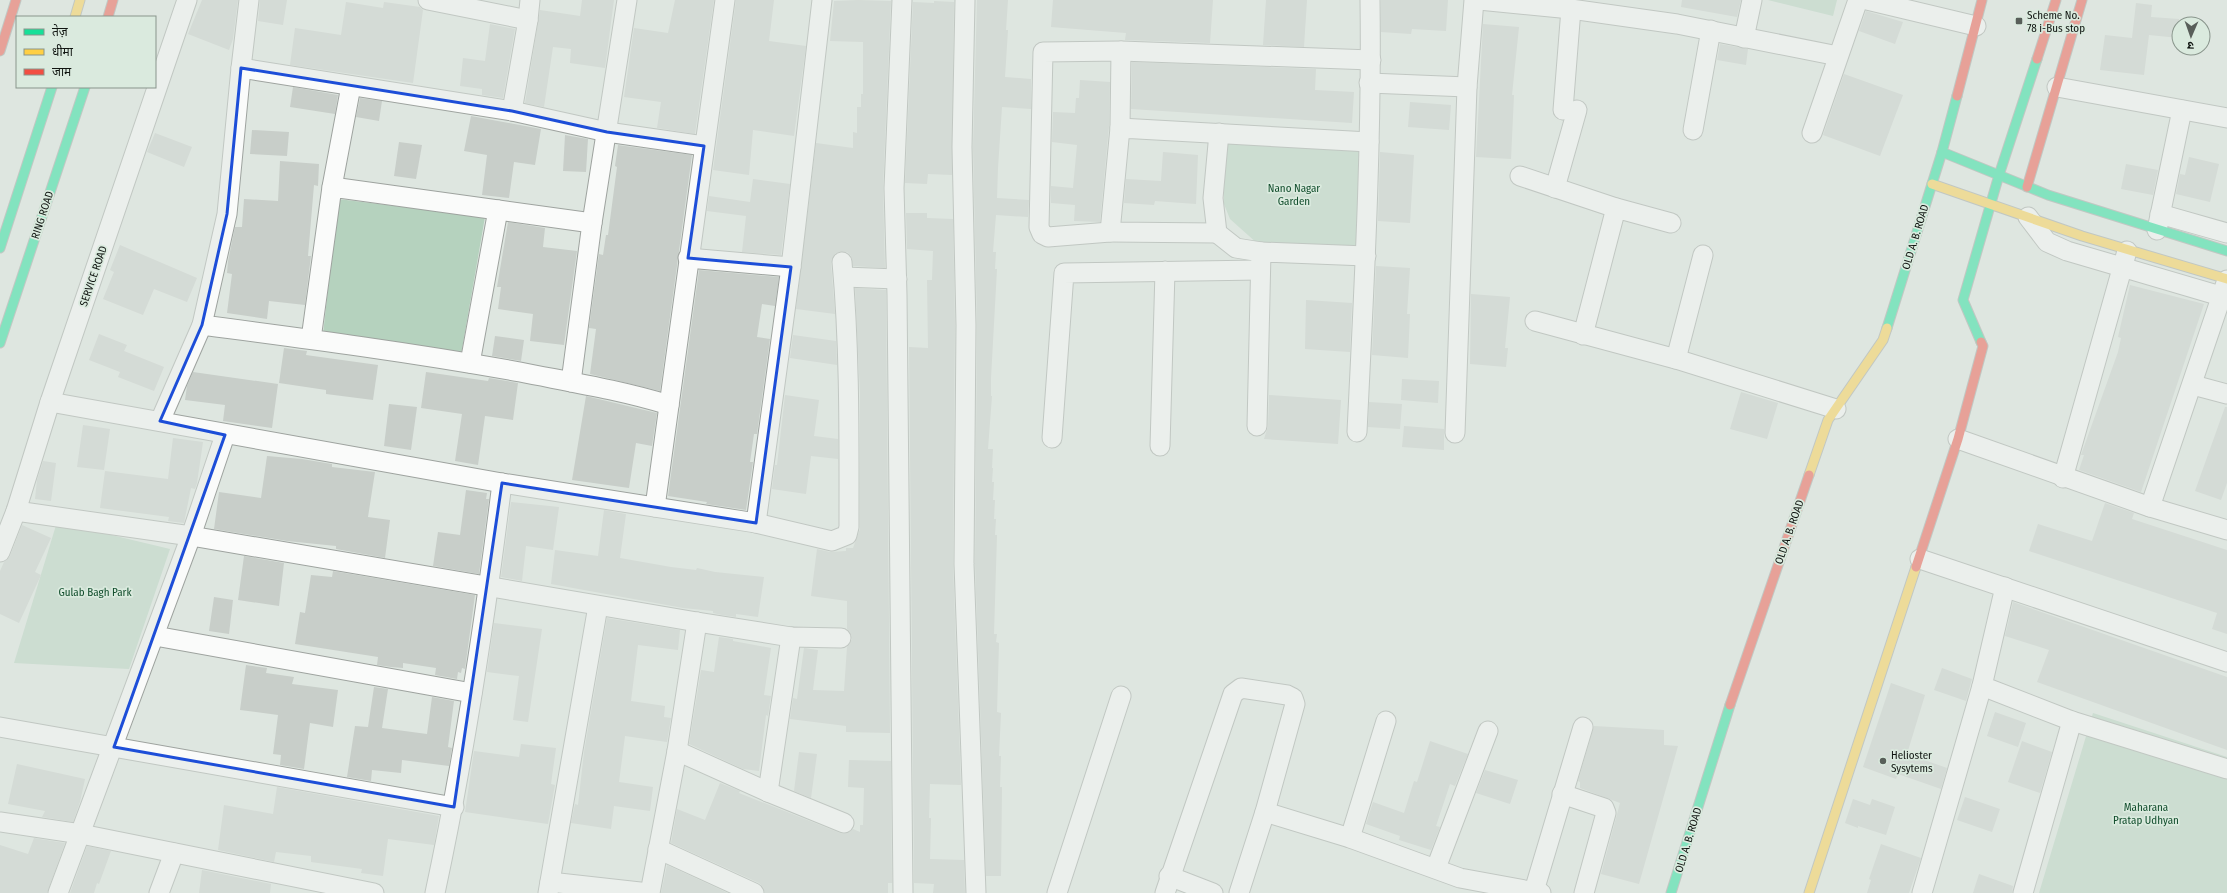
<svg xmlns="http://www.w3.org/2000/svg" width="2227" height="893" viewBox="0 0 2227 893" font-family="'Fira Sans Condensed','Noto Sans Devanagari',sans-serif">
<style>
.green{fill:#b5d2be}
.building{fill:#c8cec9}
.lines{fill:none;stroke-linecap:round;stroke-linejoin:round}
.street-casing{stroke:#9ea39f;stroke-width:21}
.fast-casing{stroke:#9ea39f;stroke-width:11}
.slow-casing{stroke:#9ea39f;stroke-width:11}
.jam-casing{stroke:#9ea39f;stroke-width:11}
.street{stroke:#fafbfa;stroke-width:19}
.fast{stroke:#16e098;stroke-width:9}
.slow{stroke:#ffcf43;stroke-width:9}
.jam{stroke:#f24e42;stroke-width:9}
.marked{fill:none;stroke:#1d4ed8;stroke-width:3;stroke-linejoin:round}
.poi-dot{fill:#585e59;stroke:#daeade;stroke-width:1.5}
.labels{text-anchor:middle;stroke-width:3.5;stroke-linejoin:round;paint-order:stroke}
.poi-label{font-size:11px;fill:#101511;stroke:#daeade;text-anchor:start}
.park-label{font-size:11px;fill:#124e2d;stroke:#daeade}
.street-label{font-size:11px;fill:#101511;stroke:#daeade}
</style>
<rect width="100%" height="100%" fill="#dee6e0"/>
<g class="green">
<polygon points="1768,0 1837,0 1833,16"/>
<polygon points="1228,139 1364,146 1362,246 1258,244 1230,219 1224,204 1224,168"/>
<polygon points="338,199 485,217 461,355 323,334"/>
<polygon points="57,522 170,549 129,669 14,663"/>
<polygon points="2093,713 2227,757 2227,893 2039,893"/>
</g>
<g class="building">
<polygon points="202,0 238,0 233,39 229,50 188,34"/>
<polygon points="260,0 287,0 283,25 258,21"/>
<polygon points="582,0 614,0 605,68 570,63 571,49 553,47 544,107 525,103 540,10 580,16"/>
<polygon points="675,0 714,0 695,134 657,128 661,102 624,97 634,28 668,33"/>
<polygon points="736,0 774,0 769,41 806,46 794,136 753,130 749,175 713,170"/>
<polygon points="858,0 891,1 883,188 885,268 853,266 851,256 847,252 836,253 831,263 835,314 796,309 816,143 853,148 853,132 857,133 857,107 861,107 861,94 863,94 863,42 830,41 834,1"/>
<polygon points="977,0 1008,0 1006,30 1008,30 1005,77 1031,79 1031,109 1002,107 998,168 997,198 1029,200 1028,217 996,215 993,252 996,252 995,269 997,269 991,378 991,396 992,396 988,449 993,449 992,468 993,468 992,482 994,482 993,500 995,500 994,519 996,519 995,535 997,535 994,634 997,634 996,642 999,643 997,712 1001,713 999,756 1001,756 1000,787 1002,787 1001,876 986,876 975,564 977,325 973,147"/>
<polygon points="1053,0 1213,0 1210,43 1125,40 1126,33 1051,27"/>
<polygon points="1266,0 1307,0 1304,47 1263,45"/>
<polygon points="1381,0 1448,0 1446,31 1412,29 1411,34 1381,32"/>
<polygon points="1682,0 1741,0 1737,17 1681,7"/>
<polygon points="934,1 954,2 952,175 928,174 927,184 905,183 913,2 934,3"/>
<polygon points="346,2 383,8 384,2 420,7 423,10 413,83 290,65 295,28 341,35"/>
<polygon points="2136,3 2152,5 2151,17 2179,19 2179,38 2149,35 2144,75 2100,70 2105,35 2132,38"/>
<polygon points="1866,11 1903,22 1895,44 1859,31"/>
<polygon points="490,24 515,29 503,98 482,95 482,89 460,86 463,58 485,61"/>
<polygon points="1483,24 1519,27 1512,95 1514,95 1511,159 1476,157"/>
<polygon points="1720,44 1748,49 1746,65 1717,60"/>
<polygon points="1132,62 1316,69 1315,90 1354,92 1352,123 1131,109"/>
<polygon points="1844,74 1903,95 1880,156 1823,135"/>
<polygon points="1080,80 1110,82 1109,126 1100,222 1074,221 1075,205 1051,203 1051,186 1073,188 1077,145 1052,142 1053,112 1075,113 1076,98 1079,98"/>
<polygon points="293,87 338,95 335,114 290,107"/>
<polygon points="360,98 382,101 379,121 356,117"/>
<polygon points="1410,102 1451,105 1449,130 1408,127"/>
<polygon points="471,116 541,129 535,165 514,162 509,198 482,195 487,155 464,151"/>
<polygon points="252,130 289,132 287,156 250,154"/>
<polygon points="155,133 192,147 184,167 147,152"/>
<polygon points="565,135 588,139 586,172 563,171"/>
<polygon points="399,142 422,145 416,179 394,176"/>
<polygon points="618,145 692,155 660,391 590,374 596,329 589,328 599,254 603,255 606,235 608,235 617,167 615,166"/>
<polygon points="1163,152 1198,155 1196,204 1155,201 1154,205 1124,203 1126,179 1161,181"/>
<polygon points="1380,152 1414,155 1410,223 1378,221"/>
<polygon points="2189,157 2219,164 2210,202 2176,194 2180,174 2185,175"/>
<polygon points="280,161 319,164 318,186 314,185 308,256 311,256 310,264 305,305 269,301 267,319 227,313 232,274 227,273 228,261 235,227 242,227 244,199 278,201"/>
<polygon points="2126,164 2158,170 2153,195 2121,189"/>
<polygon points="753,179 790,184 781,255 742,252 746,216 707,211 709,196 750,202"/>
<polygon points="906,213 927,213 927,218 953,219 955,325 953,564 961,785 930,784 929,818 931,818 930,859 964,860 965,893 933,893 934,884 914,883 909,347 928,348 927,280 932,280 933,251 907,249"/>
<polygon points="508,222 545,228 543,247 577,251 564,345 530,341 533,314 498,309 501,287 497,287"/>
<polygon points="120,245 197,278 187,302 154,289 143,315 103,299 114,272 110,270"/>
<polygon points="1376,266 1410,268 1407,314 1410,314 1408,358 1372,355"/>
<polygon points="699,270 779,277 775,306 762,304 757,337 770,339 757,434 754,434 750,462 753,462 746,510 706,504 707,502 668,496"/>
<polygon points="2130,285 2204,304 2141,492 2079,470 2084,455 2081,455 2118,352 2121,338 2118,337"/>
<polygon points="855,288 886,290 890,733 846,732 846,726 790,719 793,698 797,699 804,648 818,650 813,690 844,691 847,647 852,639 847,629 847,601 811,596 817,549 830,552 846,551 846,548 853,548 860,529 860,394"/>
<polygon points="1471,294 1510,297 1505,348 1508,348 1506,367 1470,364"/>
<polygon points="1306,300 1352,303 1350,352 1305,349"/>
<polygon points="99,334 127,345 124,351 164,367 154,391 118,377 120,372 89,360"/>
<polygon points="793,335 836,341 837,365 790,358"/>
<polygon points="495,336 524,340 521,361 492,356"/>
<polygon points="284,348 307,351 306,355 378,365 373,400 326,394 326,390 279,383"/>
<polygon points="193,372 278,384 272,428 223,421 225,405 185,400 187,386"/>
<polygon points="426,372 488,381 489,378 518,383 513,420 485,416 478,465 455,461 462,414 421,408"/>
<polygon points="1402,379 1439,381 1438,403 1401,400"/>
<polygon points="1741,392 1778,403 1767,439 1730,429"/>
<polygon points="785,395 819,400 814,436 838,439 838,459 811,456 806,494 772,489 775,465 777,465"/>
<polygon points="1269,395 1341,400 1338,444 1264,439 1268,426"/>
<polygon points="586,396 657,413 652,446 636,443 629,488 572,480"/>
<polygon points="1369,402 1402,404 1400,429 1368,427"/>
<polygon points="389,404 417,407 411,450 384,446"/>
<polygon points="2225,407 2227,407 2227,483 2221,500 2195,491"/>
<polygon points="83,425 110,429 104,470 77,467"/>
<polygon points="1404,426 1444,429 1444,450 1402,447"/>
<polygon points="173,438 203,442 197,483 195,489 191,488 184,523 168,521 169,517 100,508 105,471 168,479"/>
<polygon points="267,456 302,459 332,464 332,467 375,472 368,517 390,520 385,558 336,549 336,546 287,541 214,529 219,492 261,498"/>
<polygon points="43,461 56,463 51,501 35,499 37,480"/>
<polygon points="466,490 487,493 486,499 489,499 479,574 433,566 438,532 460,535"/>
<polygon points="511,502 559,507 553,550 526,546 522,581 501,577"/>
<polygon points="2105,503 2134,513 2132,519 2227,550 2227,634 2212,629 2217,613 2029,551 2038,524 2092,541"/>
<polygon points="604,510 626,514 620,558 671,567 696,570 697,568 715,572 764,577 758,617 736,614 736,617 722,615 713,613 713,611 683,608 551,584 555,550 598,556"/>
<polygon points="22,525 51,538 35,572 41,575 19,623 0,614 0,571 4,562 10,556"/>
<polygon points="244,556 284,563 279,606 238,600"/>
<polygon points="333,571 475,595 465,669 462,668 461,673 458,672 457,679 435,675 436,668 403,663 403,668 391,667 377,665 378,657 295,644 300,612 305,613 311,575 332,577"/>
<polygon points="214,597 233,600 229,634 209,631"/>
<polygon points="2013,602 2227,677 2227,750 2037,682 2049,650 2005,636"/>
<polygon points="607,618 680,630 678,650 638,645 631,701 665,706 664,717 671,718 667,742 625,736 619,782 653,787 650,811 614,806 611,829 571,823 575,804 578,805 584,752"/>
<polygon points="494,623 542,629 528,722 513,720 519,676 487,672"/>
<polygon points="719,637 733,639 733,641 771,648 764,695 771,696 768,716 766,715 759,771 743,769 689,744 701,670 714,672"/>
<polygon points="246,665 267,668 266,673 294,677 292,684 338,690 333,727 310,723 304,769 280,765 281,755 273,754 278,715 240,710"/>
<polygon points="1942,668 1972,679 1966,701 1934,690"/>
<polygon points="1891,683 1925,695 1907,754 1947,768 1941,789 1898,774 1896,779 1863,767"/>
<polygon points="374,687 388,689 382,728 427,734 432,697 454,701 448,747 452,748 449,766 402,760 401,773 372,770 371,781 347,777 355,726 368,727"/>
<polygon points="1995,712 2026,723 2018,747 1987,736"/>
<polygon points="1594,726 1664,730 1664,745 1678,746 1639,884 1601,874 1620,803 1580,788 1580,782 1578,781"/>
<polygon points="1430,741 1468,754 1455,786 1450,784 1436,826 1440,827 1431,850 1399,840 1400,836 1366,824 1373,802 1404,813 1414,781 1417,782"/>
<polygon points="2022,741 2052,752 2040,793 2008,782"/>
<polygon points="521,744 556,748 551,784 555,785 548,824 465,812 474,751 519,757"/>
<polygon points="799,752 817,754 811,798 794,791"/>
<polygon points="849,760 891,761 892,883 888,883 888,893 765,893 763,887 759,883 671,843 677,809 705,820 720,783 740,791 739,793 840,833 846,834 853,829 860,832 860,825 863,825 864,788 848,787"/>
<polygon points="17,764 85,779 80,802 73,822 42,817 45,811 8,804"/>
<polygon points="1485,770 1518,780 1510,804 1476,793"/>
<polygon points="277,787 439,816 434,845 388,839 383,876 361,873 362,869 311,862 311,856 276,852 274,862 218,850 224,805 273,814"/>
<polygon points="1965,797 2000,809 1992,832 1957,820"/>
<polygon points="1853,799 1870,805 1872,799 1895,807 1886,835 1858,826 1858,828 1845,823"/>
<polygon points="34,838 65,843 47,893 0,893 0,845 28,854"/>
<polygon points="1881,844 1921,858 1909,893 1867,893 1871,880 1869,879"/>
<polygon points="87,846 111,851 99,884 97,883 94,893 70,893"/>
<polygon points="667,865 728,893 661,893"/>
<polygon points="202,870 271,884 270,893 199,893"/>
<polygon points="1979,874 2013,886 2012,893 1973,893"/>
</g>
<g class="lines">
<g class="street-casing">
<g id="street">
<polyline points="249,0 241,68 512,111 607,132 704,146"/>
<polyline points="428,0 528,20 512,111"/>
<polyline points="902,0 894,188 897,295 903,893"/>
<polyline points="965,0 962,147 966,325 964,564 976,893"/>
<polyline points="1479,0 1571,9 1677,24 1838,56"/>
<polyline points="1867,0 1976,26"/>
<polyline points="528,20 530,0"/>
<polyline points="1744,38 1752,0"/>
<path d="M241,68L227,214L202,325C309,339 415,353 520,372C570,382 620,390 669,405"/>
<polyline points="1369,83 1467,87"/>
<polyline points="2057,87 2227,118"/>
<polyline points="1563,110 1571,9"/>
<polyline points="1120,128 1121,51"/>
<polyline points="1693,130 1711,30"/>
<polyline points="1219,133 1213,198 1217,233 1236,248 1261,252"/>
<polyline points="1812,133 1858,0"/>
<polyline points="1520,176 1616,208"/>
<polyline points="332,187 351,86"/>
<polyline points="1555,188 1577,110"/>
<polyline points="2160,214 2227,233"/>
<polyline points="2028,217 2047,242 2067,251 2227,298"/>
<polyline points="2157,230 2182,110"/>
<polyline points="1110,232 1048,237 1042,234 1039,227 1043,52 1121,51 1371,60"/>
<polyline points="1217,233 1110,232 1120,128 1369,142"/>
<polyline points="688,258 791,267"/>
<polyline points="844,277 897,279"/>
<polyline points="1535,321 1676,359 1836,409"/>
<polyline points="1583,335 1616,208 1671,223"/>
<polyline points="311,339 332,187 498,210"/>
<polyline points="1676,359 1703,255"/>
<polyline points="470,363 498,210 592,223"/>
<polyline points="571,382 592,223 627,0"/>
<polyline points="2193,385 2227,394"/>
<polyline points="50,402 502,483 756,523 791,267 822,0"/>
<polyline points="160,421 202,325"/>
<polyline points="1257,426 1261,252 1366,256"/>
<path d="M1357,432C1364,288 1372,144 1370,0"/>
<polyline points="1455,433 1467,87 1474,0"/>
<polyline points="1052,438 1064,273 1260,270"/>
<polyline points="1958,439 2150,507 2227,530"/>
<polyline points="1160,446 1165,271"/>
<polyline points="2063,478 2127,251"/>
<polyline points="655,507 725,0"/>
<polyline points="2150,507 2227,280"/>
<polyline points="16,511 191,536 697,622 791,637 841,638"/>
<path d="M756,523L832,541L847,535L849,527C849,438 850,350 842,262"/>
<polyline points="0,552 16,511 50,402 187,0"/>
<polyline points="1920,559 2227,662"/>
<polyline points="155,636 472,693"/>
<polyline points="1982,686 2072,721 2227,769"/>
<polyline points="0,727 454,807"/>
<polyline points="677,751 768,792 844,823"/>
<polyline points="768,792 791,637"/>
<polyline points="1562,794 1604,808 1606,813 1584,893"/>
<polyline points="1265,812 1350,838 1460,878 1541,893"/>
<polyline points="0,822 81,834 374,893"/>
<polyline points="1350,838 1386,721"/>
<polyline points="658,849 754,893"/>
<polyline points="1436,868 1488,731"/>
<polyline points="1169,876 1213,893"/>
<polyline points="550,882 649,893"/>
<polyline points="1534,891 1583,727"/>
<polyline points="58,893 191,536 225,435"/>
<polyline points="159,893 174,853"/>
<path d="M435,893C464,758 485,621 502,483"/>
<polyline points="548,893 598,606"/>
<polyline points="650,893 677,751 697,622"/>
<polyline points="1057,893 1121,696"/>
<polyline points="1165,893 1233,694 1241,688 1287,695 1293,698 1295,704 1265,812 1239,893"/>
<polyline points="1922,893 1982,686 2005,587"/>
<polyline points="2023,893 2072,721"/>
</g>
</g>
<g class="fast-casing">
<g id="fast">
<polyline points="1942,152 2048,195 2227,251"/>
<polyline points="0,248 52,87"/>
<polyline points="1887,328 1942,152 1957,96"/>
<polyline points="1981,342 1963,300 1999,175 2037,59"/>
<polyline points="0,343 85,87"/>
<polyline points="1671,893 1730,705"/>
</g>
</g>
<g class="slow-casing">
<g id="slow">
<polyline points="75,17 80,0"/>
<polyline points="1932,184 2082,236 2227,279"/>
<polyline points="1809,475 1828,420 1883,340 1887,328"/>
<polyline points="1809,893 1916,567"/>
</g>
</g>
<g class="jam-casing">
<g id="jam">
<polyline points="108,17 113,0"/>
<polyline points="0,51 16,0"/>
<polyline points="2037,59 2056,0"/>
<polyline points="1957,96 1982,0"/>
<polyline points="2027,187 2082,0"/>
<polyline points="1916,567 1958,439 1983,346 1981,342"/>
<polyline points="1730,705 1809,475"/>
</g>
</g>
<use href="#street" class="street"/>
<use href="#fast" class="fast"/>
<use href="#slow" class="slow"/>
<use href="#jam" class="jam"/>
</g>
<path d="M0 0H2227V893H0ZM241,68L512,111L607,132L704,146L688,258L791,267L756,523L502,483L454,807L114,747L225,435L160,421L202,325L227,214Z" fill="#dee6e0" fill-opacity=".55" fill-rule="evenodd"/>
<path class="marked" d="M241,68L512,111L607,132L704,146L688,258L791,267L756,523L502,483L454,807L114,747L225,435L160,421L202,325L227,214Z"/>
<g class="poi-dot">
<rect x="2015" y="17" width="8" height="8" rx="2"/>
<circle cx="1883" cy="761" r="4"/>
</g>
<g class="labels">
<g class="poi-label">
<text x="2027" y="19">Scheme No.<tspan x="2027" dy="13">78 i-Bus stop</tspan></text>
<text x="1891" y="759">Helioster<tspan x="1891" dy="13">Sysytems</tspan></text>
</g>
<g class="park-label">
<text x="1294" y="192">Nano Nagar<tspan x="1294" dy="13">Garden</tspan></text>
<text x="95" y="596">Gulab Bagh Park</text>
<text x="2146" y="811">Maharana<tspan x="2146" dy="13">Pratap Udhyan</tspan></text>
</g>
<g class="street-label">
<text transform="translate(42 215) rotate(-72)" y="4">RING ROAD</text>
<text transform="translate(1915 237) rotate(-73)" y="4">OLD A. B. ROAD</text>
<text transform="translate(93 276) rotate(-71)" y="4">SERVICE ROAD</text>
<text transform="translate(1789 532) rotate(-71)" y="4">OLD A. B. ROAD</text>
<text transform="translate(1688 840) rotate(-73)" y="4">OLD A. B. ROAD</text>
</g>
</g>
<rect x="16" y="16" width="140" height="72" fill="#daeade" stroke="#89958c"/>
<rect x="24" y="29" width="20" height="6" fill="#16e098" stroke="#89958c"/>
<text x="52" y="36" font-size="12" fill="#101511">तेज़</text>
<rect x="24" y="49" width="20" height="6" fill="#ffcf43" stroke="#89958c"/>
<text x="52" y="56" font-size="12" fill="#101511">धीमा</text>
<rect x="24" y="69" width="20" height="6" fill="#f24e42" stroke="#89958c"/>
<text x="52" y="76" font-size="12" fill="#101511">जाम</text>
<g transform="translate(2191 36) rotate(182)"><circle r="19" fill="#daeade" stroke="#89958c"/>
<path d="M0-3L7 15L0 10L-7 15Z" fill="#585e59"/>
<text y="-6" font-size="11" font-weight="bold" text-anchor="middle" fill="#101511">उ</text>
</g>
</svg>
